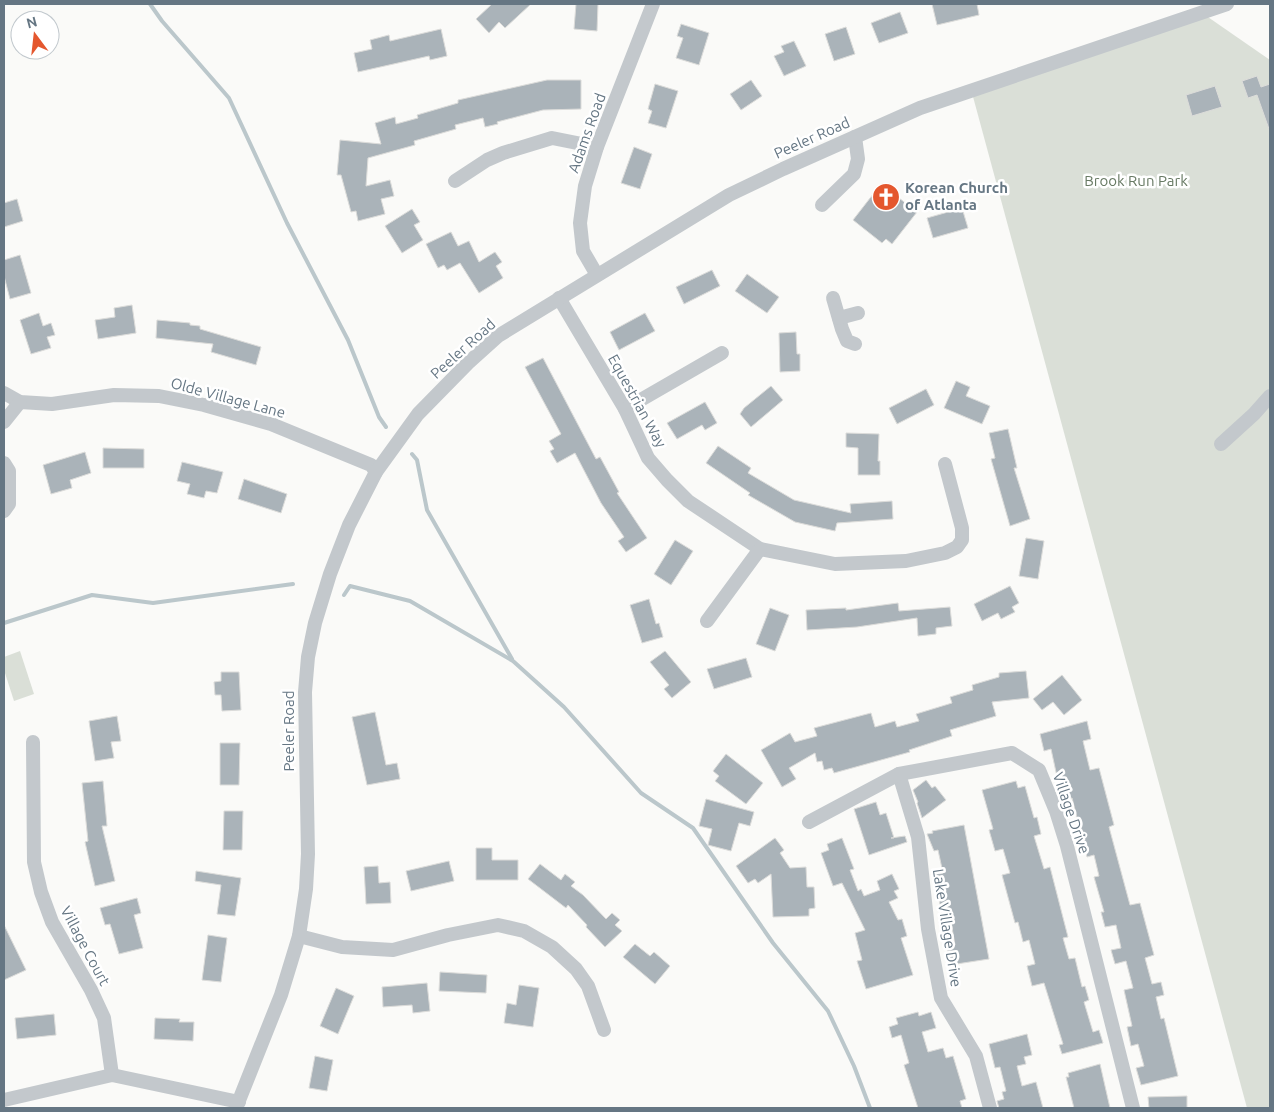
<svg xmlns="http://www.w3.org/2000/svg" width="1274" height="1112" viewBox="0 0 1274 1112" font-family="Ubuntu,sans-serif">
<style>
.green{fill:#dadfd7}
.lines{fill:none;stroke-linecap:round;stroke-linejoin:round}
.stream{stroke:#bbc7cb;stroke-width:4}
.building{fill:#aab3b9;stroke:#dcdcda}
.minor{stroke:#c3c8cc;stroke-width:14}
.labels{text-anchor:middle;stroke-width:5;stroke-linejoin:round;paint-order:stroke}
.street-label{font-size:15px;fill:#657683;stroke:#fff}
.park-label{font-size:15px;fill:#687a64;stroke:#fff}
.poi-label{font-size:15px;font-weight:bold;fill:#657683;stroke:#fff;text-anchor:start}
</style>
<rect width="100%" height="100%" fill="#fafaf8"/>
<g class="green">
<polygon points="1205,15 1270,60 1270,1108 1247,1108 972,93"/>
<polygon points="20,651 34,694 14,701 4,670 4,657"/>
</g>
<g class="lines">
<g class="stream">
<polyline points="150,4 162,21 229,98 287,223 348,340 379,417 386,427"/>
<polyline points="412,454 417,460 427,510 512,659"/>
<polyline points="344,595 350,586 410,601 513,661 564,707 641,793 693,828 773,943 828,1011 854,1066 870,1108"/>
<polyline points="4,623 92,595 153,603 293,584"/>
</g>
</g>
<g class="building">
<polygon points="492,4 531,4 505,28 499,22 489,33 476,19"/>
<polygon points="576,4 598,4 597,31 574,29"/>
<polygon points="932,4 977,4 979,15 937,25"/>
<polygon points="900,12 908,33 879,43 871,23"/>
<polygon points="681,24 709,33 699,65 676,58 683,38 677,36"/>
<polygon points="846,27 855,54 834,61 825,34"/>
<polygon points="441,29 447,56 430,60 429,56 358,72 354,53 372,49 370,40 389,35 390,41"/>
<polygon points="794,41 806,66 784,76 774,56 784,52 781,46"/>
<polygon points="1257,76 1261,87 1270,84 1270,129 1269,129 1257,95 1248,98 1242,81"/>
<polygon points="547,80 581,80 581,109 543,110 497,122 498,124 485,127 483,118 455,125 456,129 414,141 415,145 368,158 366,186 390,180 394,196 381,199 385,214 358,221 356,211 351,212 341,175 337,175 340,140 381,144 375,123 395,117 396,124 418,118 417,115 458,103 458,100"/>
<polygon points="751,80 762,96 741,110 730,94"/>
<polygon points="655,84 678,91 666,128 648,123 652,111 648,109"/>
<polygon points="1215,86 1222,107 1192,116 1186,95"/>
<polygon points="634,147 652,154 640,189 621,183"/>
<polygon points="881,184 917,212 892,244 886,239 882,243 853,220"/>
<polygon points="17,199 23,221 4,227 4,203"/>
<polygon points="962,208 968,228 933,238 927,218"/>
<polygon points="412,209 420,222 414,225 423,240 402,253 385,226"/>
<polygon points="451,232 458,246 469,241 479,262 495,252 502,262 496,266 503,278 479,293 460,263 447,270 444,265 438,268 426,244"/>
<polygon points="20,255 31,293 10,299 4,276 4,260"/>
<polygon points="712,270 720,286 684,304 676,287"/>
<polygon points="747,274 779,297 767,313 735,291"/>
<polygon points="132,305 136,333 98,339 95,320 115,317 114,308"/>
<polygon points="39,313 43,326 51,323 55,335 47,337 51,348 31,354 20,320"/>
<polygon points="645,313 655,331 619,350 610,332"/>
<polygon points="157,320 190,323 190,325 200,326 200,329 261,347 256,365 211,352 213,344 156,338"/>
<polygon points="796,332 797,354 800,354 800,371 780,372 779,333"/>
<polygon points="543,358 596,459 600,457 619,492 617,493 647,538 626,552 618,541 624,537 601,503 575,453 557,463 550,451 554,449 549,441 561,434 525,367"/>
<polygon points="956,381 970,387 966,396 990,406 982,424 944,408"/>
<polygon points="771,386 783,400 751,427 740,414 744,408"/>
<polygon points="926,389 934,405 897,424 889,408"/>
<polygon points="705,402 717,423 705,430 702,425 677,439 667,423"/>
<polygon points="1008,429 1017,468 1014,468 1030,519 1010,526 991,459 995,458 989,433"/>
<polygon points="846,433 879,434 878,461 880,461 880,475 858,475 858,448 846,447"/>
<polygon points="718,446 751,468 748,473 794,500 851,513 850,504 892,501 893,519 837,523 835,531 795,522 748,495 750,493 706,463"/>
<polygon points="103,448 144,449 144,468 103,468"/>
<polygon points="85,452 91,473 70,480 72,488 51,494 43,465"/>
<polygon points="182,462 223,472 217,493 206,491 204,498 187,494 190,484 177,481"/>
<polygon points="244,479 287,494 281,513 238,499"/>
<polygon points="1026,538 1044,541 1038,579 1019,576"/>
<polygon points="675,540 693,551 671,585 654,574"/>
<polygon points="1010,586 1019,603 1012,607 1015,612 1001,619 998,613 982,621 974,604"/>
<polygon points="649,599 656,624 659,623 663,637 642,643 630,605"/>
<polygon points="898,603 899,611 950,607 952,626 936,628 936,634 918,636 917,618 857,627 807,630 806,610 846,608 846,610"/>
<polygon points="770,608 789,615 775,651 756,644"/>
<polygon points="665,651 691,682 672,698 664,689 669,685 650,662"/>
<polygon points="746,658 752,677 714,689 707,669"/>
<polygon points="1026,671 1029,698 992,702 996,716 950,730 952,736 909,750 910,752 834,773 832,768 824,770 822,761 817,762 815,753 789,768 796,779 782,787 761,750 790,733 795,742 817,736 814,728 871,713 875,727 895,721 897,727 919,721 916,714 952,703 950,697 973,690 972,685 999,677 999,673"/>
<polygon points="221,672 239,672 241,710 222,711 221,695 215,695 214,682 221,681"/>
<polygon points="1062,675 1082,700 1064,715 1053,702 1042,710 1033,699"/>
<polygon points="375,712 386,765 397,763 400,779 367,785 352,717"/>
<polygon points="117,716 121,741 111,742 114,758 95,761 89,721"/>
<polygon points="1087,721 1091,739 1083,741 1090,770 1099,768 1114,825 1109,827 1130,905 1140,903 1154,955 1145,958 1152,984 1161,982 1164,995 1156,997 1161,1019 1164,1018 1178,1076 1141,1085 1136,1068 1144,1066 1138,1044 1131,1046 1127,1027 1132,1026 1124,990 1133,988 1126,961 1115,964 1111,950 1121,948 1116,925 1105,927 1101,912 1104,912 1094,877 1099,876 1094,855 1087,857 1072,798 1069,798 1066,785 1059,786 1051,749 1044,751 1040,734"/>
<polygon points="220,743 240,743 239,785 220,785"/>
<polygon points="726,754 763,783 746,804 715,781 719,776 713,771"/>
<polygon points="926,780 932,788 935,786 946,800 922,818 917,803 918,802 913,790"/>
<polygon points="103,781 107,826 102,826 115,881 95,886 85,842 88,841 82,783"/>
<polygon points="1016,781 1018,788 1025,786 1034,818 1037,817 1041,834 1034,836 1044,869 1050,867 1068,937 1063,938 1069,959 1075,958 1082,987 1085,986 1089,1000 1084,1002 1093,1032 1099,1030 1103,1043 1062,1054 1059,1045 1063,1044 1044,983 1032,986 1027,966 1035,964 1029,940 1023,942 1018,922 1015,923 1002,875 1010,873 1003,849 995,851 989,830 993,829 982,790"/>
<polygon points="706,799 754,812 750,826 739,823 731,851 708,845 712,829 699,826"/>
<polygon points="876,802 880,815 886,813 894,838 891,838 905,836 907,842 869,855 854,809"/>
<polygon points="224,811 243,811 242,850 223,850"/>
<polygon points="964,825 989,959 950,965 947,946 955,945 951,922 944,923 940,905 935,874 943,873 938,850 934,851 927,834 933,833 932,831"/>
<polygon points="775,838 784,850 780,853 790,868 806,867 807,887 814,887 815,908 809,909 809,916 773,917 771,874 758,883 755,879 748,883 736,866"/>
<polygon points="842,838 854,869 850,870 858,891 861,889 864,896 880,890 877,881 892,874 899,889 894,891 898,898 889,902 898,920 902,919 907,936 901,938 913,975 866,989 857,961 862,960 855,933 865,930 842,883 833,886 821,853 829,850 827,844"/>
<polygon points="476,848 492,848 492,860 518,860 518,880 476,880"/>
<polygon points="449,861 454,881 411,891 406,871"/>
<polygon points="540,864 561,880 565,874 575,882 571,886 583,895 606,919 612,913 620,920 615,925 622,931 605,947 586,927 587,925 568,905 566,908 528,879"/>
<polygon points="378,866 379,883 390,882 391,903 366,904 364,867"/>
<polygon points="196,871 241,878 235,916 217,914 221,885 195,881"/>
<polygon points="137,898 141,913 134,915 143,948 119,954 110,924 105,925 100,908"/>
<polygon points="4,925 26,970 4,980"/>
<polygon points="208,935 227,938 221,982 202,980"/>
<polygon points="635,944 650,956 654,952 670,966 655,984 623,957"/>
<polygon points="440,972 487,975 486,993 439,991"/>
<polygon points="427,983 430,1011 413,1013 412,1005 383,1007 382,987"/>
<polygon points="519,985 539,988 533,1027 504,1023 507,1003 516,1005"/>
<polygon points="336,988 354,996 338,1034 320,1026"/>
<polygon points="918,1012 919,1016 931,1012 936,1028 922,1032 928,1052 943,1048 946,1058 953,1056 966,1099 960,1101 962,1108 918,1108 904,1065 909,1063 901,1035 892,1038 889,1027 898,1024 896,1018"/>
<polygon points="54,1014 56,1035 17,1039 15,1018"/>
<polygon points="155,1018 180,1019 179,1022 194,1022 193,1041 154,1039"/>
<polygon points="1027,1034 1032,1055 1024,1057 1026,1064 1017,1066 1022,1086 1036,1082 1043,1108 999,1108 997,1101 1004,1099 1002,1092 1006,1091 1000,1067 995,1068 989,1044"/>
<polygon points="315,1056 333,1060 327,1091 309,1088"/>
<polygon points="1100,1064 1110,1108 1074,1108 1066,1077 1069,1077 1068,1073"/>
<polygon points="1187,1096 1187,1108 1149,1108 1148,1097"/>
</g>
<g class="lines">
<g class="minor">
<polyline points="455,181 487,160 503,153 552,138 597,147"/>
<polyline points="822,205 854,174 858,159 855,137"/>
<polyline points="597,275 583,251 580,223 585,186 597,147 653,4"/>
<polyline points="559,298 625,409 648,458 667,480 688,501 760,549 835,564 906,561 945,553 957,547 962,540 962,528 945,464"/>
<polyline points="833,298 842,329 847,341 855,344"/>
<polyline points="839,318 858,313"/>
<polyline points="4,393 20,402 52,404 114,395 159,396 204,405 271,424 371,465 376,472"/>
<polyline points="625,409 722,353"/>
<polyline points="4,422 20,402"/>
<polyline points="1221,444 1254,414 1270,396"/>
<polyline points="4,463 9,471 9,504 4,511"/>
<polyline points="707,621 760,549"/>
<polyline points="33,742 34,862 41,892 52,922 91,990 104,1018 112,1075"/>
<polyline points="899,774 918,837 928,929 941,998 976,1056 990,1108"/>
<polyline points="809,822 899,774 1012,753 1039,770 1056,811 1067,846 1133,1108"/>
<polyline points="299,936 342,947 393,950 448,935 498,925 524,931 552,947 576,969 588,986 604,1030"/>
<polyline points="4,1100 112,1075 239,1102"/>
<polyline points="236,1108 281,995 299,936 306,889 308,854 305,692 308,657 315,623 330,574 349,525 376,472 418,414 468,363 498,336 729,195 783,169 920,108 1227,4"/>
</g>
</g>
<defs>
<g id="church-disc" transform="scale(1.4375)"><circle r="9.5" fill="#e4572e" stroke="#fff"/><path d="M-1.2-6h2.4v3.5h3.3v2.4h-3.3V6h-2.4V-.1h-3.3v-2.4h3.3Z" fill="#fff"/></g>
</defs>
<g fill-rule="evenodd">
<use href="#church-disc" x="886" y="197"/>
</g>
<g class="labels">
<g class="street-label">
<text transform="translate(587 133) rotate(-70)" y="5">Adams Road</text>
<text transform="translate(812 138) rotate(-24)" y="5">Peeler Road</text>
<text transform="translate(463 349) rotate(-42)" y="5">Peeler Road</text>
<text transform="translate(228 398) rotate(15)" y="5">Olde Village Lane</text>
<text transform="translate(637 401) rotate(61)" y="5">Equestrian Way</text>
<text transform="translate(289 731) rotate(-90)" y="5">Peeler Road</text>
<text transform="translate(1071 813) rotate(71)" y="5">Village Drive</text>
<text transform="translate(947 928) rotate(81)" y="5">Lake Village Drive</text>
<text transform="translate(85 946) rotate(62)" y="5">Village Court</text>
</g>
<g class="park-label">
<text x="1136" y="186">Brook Run Park</text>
</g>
<g class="poi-label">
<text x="905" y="193">Korean Church<tspan x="905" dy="17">of Atlanta</tspan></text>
</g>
</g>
<rect width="1274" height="1112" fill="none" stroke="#657683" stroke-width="10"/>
<g transform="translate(35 35) rotate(345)"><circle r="24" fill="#ffffff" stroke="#c1c8cd"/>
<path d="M0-4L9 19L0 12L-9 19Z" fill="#e4572e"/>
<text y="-8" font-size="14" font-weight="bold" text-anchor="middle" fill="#657683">N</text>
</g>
</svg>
